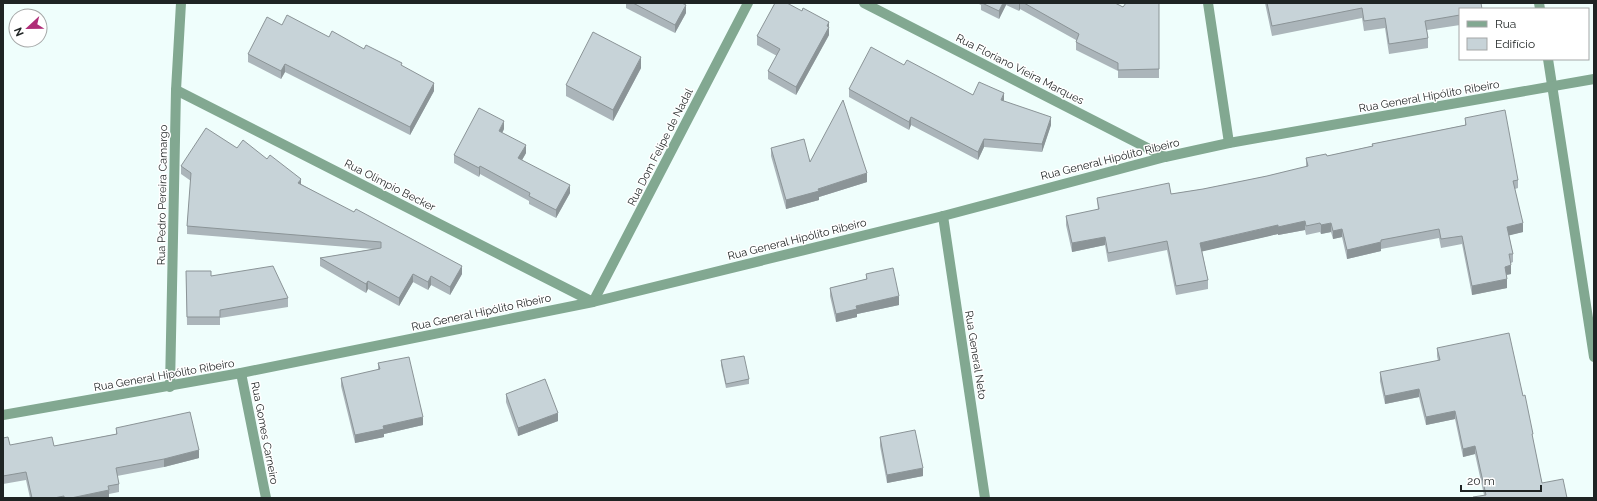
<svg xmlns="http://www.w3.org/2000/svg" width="1597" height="501" viewBox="0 0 1597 501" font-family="Raleway,sans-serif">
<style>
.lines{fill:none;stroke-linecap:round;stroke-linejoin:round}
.minor{stroke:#82a891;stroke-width:10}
.tertiary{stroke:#82a891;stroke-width:10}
.wall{fill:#abb5ba}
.shaded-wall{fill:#8b9497}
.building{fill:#c7d3d8;stroke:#8b9497}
.labels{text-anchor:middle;stroke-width:3;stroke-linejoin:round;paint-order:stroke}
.street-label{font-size:11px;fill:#1f2424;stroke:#fff}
</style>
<rect width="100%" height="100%" fill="#effefc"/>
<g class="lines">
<g class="minor">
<polyline points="864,3 1165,157"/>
<polyline points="1208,3 1229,143"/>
<polyline points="1539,3 1540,9"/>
<polyline points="1548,59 1594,357"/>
<polyline points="176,90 593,302 748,3"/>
<polyline points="943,216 985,498"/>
<polyline points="241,373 266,498"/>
<polyline points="170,387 176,90 181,3"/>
</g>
<polyline class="tertiary" points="3,415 241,373 593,302 943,216 1165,157 1229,143 1594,79"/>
</g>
<g class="wall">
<polygon points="626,3 682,3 686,13 675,33 626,8"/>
<polygon points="977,3 1115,3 1123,7 1159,3 1159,78 1118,78 1118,71 1076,50 1076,40 1020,9 1019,11 1006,5 999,19 981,10 981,5"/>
<polygon points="1265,3 1481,3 1460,9 1460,25 1427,30 1428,38 1428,48 1389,54 1385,28 1364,31 1362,18 1272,36"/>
<polygon points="802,11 829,22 829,35 796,95 768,79 768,71 777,56 757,45 757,36"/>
<polygon points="282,25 329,37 364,49 402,66 434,91 410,135 285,72 281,79 248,62 248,54"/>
<polygon points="904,65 973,95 1004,101 1051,125 1042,152 984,147 978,160 911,125 909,130 849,97 849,89"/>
<polygon points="641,68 613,121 566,96 566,85"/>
<polygon points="1465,118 1518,180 1518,188 1515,189 1523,232 1509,235 1513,254 1513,262 1511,263 1511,274 1507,275 1507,288 1472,295 1462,244 1441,248 1439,238 1381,249 1381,251 1347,259 1342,237 1333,239 1331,232 1321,234 1320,232 1306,235 1305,230 1278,235 1278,234 1202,251 1208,280 1208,289 1176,295 1167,250 1108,262 1105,245 1072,252 1066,225 1066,216 1098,210 1097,198 1171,194 1203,189 1267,176 1306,167 1306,158 1327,156 1372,146 1372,144 1465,125"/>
<polygon points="504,129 502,133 526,153 522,160 570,193 556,218 529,204 529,201 480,174 479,177 454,163 454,155"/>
<polygon points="237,148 267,159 301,184 462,274 450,295 431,285 428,290 413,282 399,306 368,289 366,293 320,266 320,258 373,249 187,234 187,226 191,181 181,174 181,166"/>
<polygon points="771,148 810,162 867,182 819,197 819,200 786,209 771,156"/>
<polygon points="186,271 211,276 288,298 288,307 220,318 220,325 187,325"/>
<polygon points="866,274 899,305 857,314 857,317 836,322 830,296 830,288 866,279"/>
<polygon points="1437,348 1523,396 1533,440 1542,483 1484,495 1475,454 1463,457 1455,419 1426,425 1419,397 1385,404 1380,381 1380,372 1438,361 1437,356"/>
<polygon points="721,360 749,379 749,384 726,388 721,365"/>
<polygon points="378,363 423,425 384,434 384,437 355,443 341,386 341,378 378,370"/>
<polygon points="506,394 558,421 518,436 506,402"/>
<polygon points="116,428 199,458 164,467 117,476 119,484 119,492 109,494 109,498 30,498 26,480 3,484 3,438 10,445 54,446 116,434"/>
<polygon points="880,437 923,476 887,483 880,446"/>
</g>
<g class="shaded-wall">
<polygon points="1003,3 1006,3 1006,5 999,19 999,11"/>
<polygon points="1019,3 1020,3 1020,9 1019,11"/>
<polygon points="686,5 686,13 675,33 675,25"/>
<polygon points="829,22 829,35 796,95 796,87"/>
<polygon points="641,57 641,68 613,121 613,110"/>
<polygon points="285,64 285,72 281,79 281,71"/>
<polygon points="434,83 434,91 410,135 410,127"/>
<polygon points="1004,93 1004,101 1001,100"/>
<polygon points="911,117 911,125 909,130 909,122"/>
<polygon points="1051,117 1051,125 1042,152 1042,144"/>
<polygon points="504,121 504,129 499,139 499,131"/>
<polygon points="984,139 984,147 978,160 978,152"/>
<polygon points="526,145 526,153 518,167 518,158"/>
<polygon points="480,166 480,174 479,177 479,168"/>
<polygon points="867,173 867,182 819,197 819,200 786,209 786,200 818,189"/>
<polygon points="301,179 301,187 298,183"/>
<polygon points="570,185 570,193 556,218 556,210"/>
<polygon points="1305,221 1305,230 1278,235 1278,227"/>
<polygon points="1331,223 1331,232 1321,234 1321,225"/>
<polygon points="1523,223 1523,232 1507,236 1507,227"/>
<polygon points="1278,225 1278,234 1200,252 1200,243"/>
<polygon points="1342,229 1342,237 1333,239 1333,231"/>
<polygon points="1105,237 1105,245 1072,252 1072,243"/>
<polygon points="1381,242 1381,251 1347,259 1347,250"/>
<polygon points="1511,265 1511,274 1505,275 1505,267"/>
<polygon points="462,266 462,274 450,295 450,287"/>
<polygon points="413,274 413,282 399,306 399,298"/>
<polygon points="431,276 431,285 428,290 428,282"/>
<polygon points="1507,279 1507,288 1472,295 1472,286"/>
<polygon points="368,281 368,289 366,293 366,284"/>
<polygon points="899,296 899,305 857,314 857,317 836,322 836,314 856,306"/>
<polygon points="1419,389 1419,397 1385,404 1385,396"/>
<polygon points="1455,411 1455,419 1426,425 1426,417"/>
<polygon points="558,413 558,421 518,436 518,428"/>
<polygon points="423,417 423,425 384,434 384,437 355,443 355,435 383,426"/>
<polygon points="1475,446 1475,454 1463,457 1463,449"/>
<polygon points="199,450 199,458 164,467 164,459"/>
<polygon points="923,468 923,476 887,483 887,475"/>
<polygon points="109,490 109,498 71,498"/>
</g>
<g class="building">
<polygon points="633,3 682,3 686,5 675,25"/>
<polygon points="775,3 787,3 802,11 803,8 829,22 827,26 829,27 796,87 768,71 780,49 757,36"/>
<polygon points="982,3 1003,3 999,11"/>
<polygon points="1024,3 1115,3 1123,7 1126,3 1159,3 1159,69 1118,70 1118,63 1076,42 1079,34"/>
<polygon points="1267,3 1481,3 1482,9 1460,9 1460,15 1425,21 1428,38 1389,44 1385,18 1364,21 1362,8 1272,26"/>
<polygon points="287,15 329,37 332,31 364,49 366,45 402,63 401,65 434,83 410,127 285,64 281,71 248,54 267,17 282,25"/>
<polygon points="593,32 641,57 613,110 566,85"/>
<polygon points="871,47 904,65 907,60 973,95 979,82 1004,93 1001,100 1051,117 1042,144 984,139 978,152 911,117 909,122 849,89"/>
<polygon points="843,100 867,173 818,189 819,191 786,200 771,148 804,139 810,162"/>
<polygon points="479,108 504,121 499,131 526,145 518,158 570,185 556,210 529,196 530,193 480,166 479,168 454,155"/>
<polygon points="1505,110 1518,180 1513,181 1523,223 1507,227 1513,254 1509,254 1511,265 1505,267 1507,279 1472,286 1462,236 1441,239 1439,229 1381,240 1381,242 1347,250 1342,229 1333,231 1331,223 1321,225 1320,223 1306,226 1305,221 1278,227 1278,225 1200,243 1208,280 1176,286 1167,241 1108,253 1105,237 1072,243 1066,216 1099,209 1097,198 1169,183 1171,194 1203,189 1267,176 1308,166 1306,158 1326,154 1327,156 1373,146 1372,144 1466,125 1465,118"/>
<polygon points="206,128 237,148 243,140 267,159 270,155 301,179 298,183 354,212 356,209 462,266 450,287 431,276 428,282 413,274 399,298 368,281 366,284 320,258 381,248 381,242 187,226 191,173 181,166"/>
<polygon points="273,266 288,298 220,310 220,317 187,317 186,271 211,271 211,276"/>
<polygon points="893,268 899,296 856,306 857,309 836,314 830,288 867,279 866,274"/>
<polygon points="1509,333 1523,396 1525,395 1533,434 1532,434 1542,483 1563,479 1567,498 1473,498 1473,497 1486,495 1475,446 1463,449 1455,411 1426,417 1419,389 1385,396 1380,372 1440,360 1437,348"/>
<polygon points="744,356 749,379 726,384 721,360"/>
<polygon points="409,357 423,417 383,426 384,429 355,435 341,378 380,369 378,363"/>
<polygon points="545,379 558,413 518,428 506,394"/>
<polygon points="190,412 199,450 164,459 116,468 119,484 108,486 109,490 71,498 64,498 64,496 54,498 32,498 26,472 3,476 3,438 8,437 10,445 52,437 54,446 117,434 116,428"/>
<polygon points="915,430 923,468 887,475 880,437"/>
</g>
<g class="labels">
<g class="street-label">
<text transform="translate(1020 69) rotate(27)" y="4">Rua Floriano Vieira Marques</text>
<text transform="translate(1429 96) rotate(-10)" y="4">Rua General Hipólito Ribeiro</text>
<text transform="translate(660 147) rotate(-63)" y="4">Rua Dom Felipe de Nadal</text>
<text transform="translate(1110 159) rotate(-14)" y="4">Rua General Hipólito Ribeiro</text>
<text transform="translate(390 185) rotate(27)" y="4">Rua Olimpio Becker</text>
<text transform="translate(162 195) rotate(-89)" y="4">Rua Pedro Pereira Camargo</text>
<text transform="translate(797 239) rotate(-14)" y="4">Rua General Hipólito Ribeiro</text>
<text transform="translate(481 312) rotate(-12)" y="4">Rua General Hipólito Ribeiro</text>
<text transform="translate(976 355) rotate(81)" y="4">Rua General Neto</text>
<text transform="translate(164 375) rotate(-10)" y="4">Rua General Hipólito Ribeiro</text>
<text transform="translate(265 433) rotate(79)" y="4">Rua Gomes Carneiro</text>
</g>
</g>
<rect width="1597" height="501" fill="none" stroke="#1f2424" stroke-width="8"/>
<rect x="1459" y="8" width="130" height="52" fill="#ffffff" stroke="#a5a7a7"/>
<rect x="1467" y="21" width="20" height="6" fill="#82a891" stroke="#a5a7a7"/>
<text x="1495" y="28" font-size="12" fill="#1f2424">Rua</text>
<rect x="1467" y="38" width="20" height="12" fill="#c7d3d8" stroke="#a5a7a7"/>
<text x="1495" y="48" font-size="12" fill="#1f2424">Edifício</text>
<g transform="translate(28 28) rotate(248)"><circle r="19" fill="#ffffff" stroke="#a5a7a7"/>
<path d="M0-3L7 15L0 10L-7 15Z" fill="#af2c77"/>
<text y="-6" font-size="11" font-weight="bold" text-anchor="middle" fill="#1f2424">N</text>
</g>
<path d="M1461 485v6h80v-6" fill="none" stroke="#1f2424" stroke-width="2"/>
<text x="1467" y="485" font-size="12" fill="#1f2424" stroke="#ffffff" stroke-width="3" paint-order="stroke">20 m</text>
</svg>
